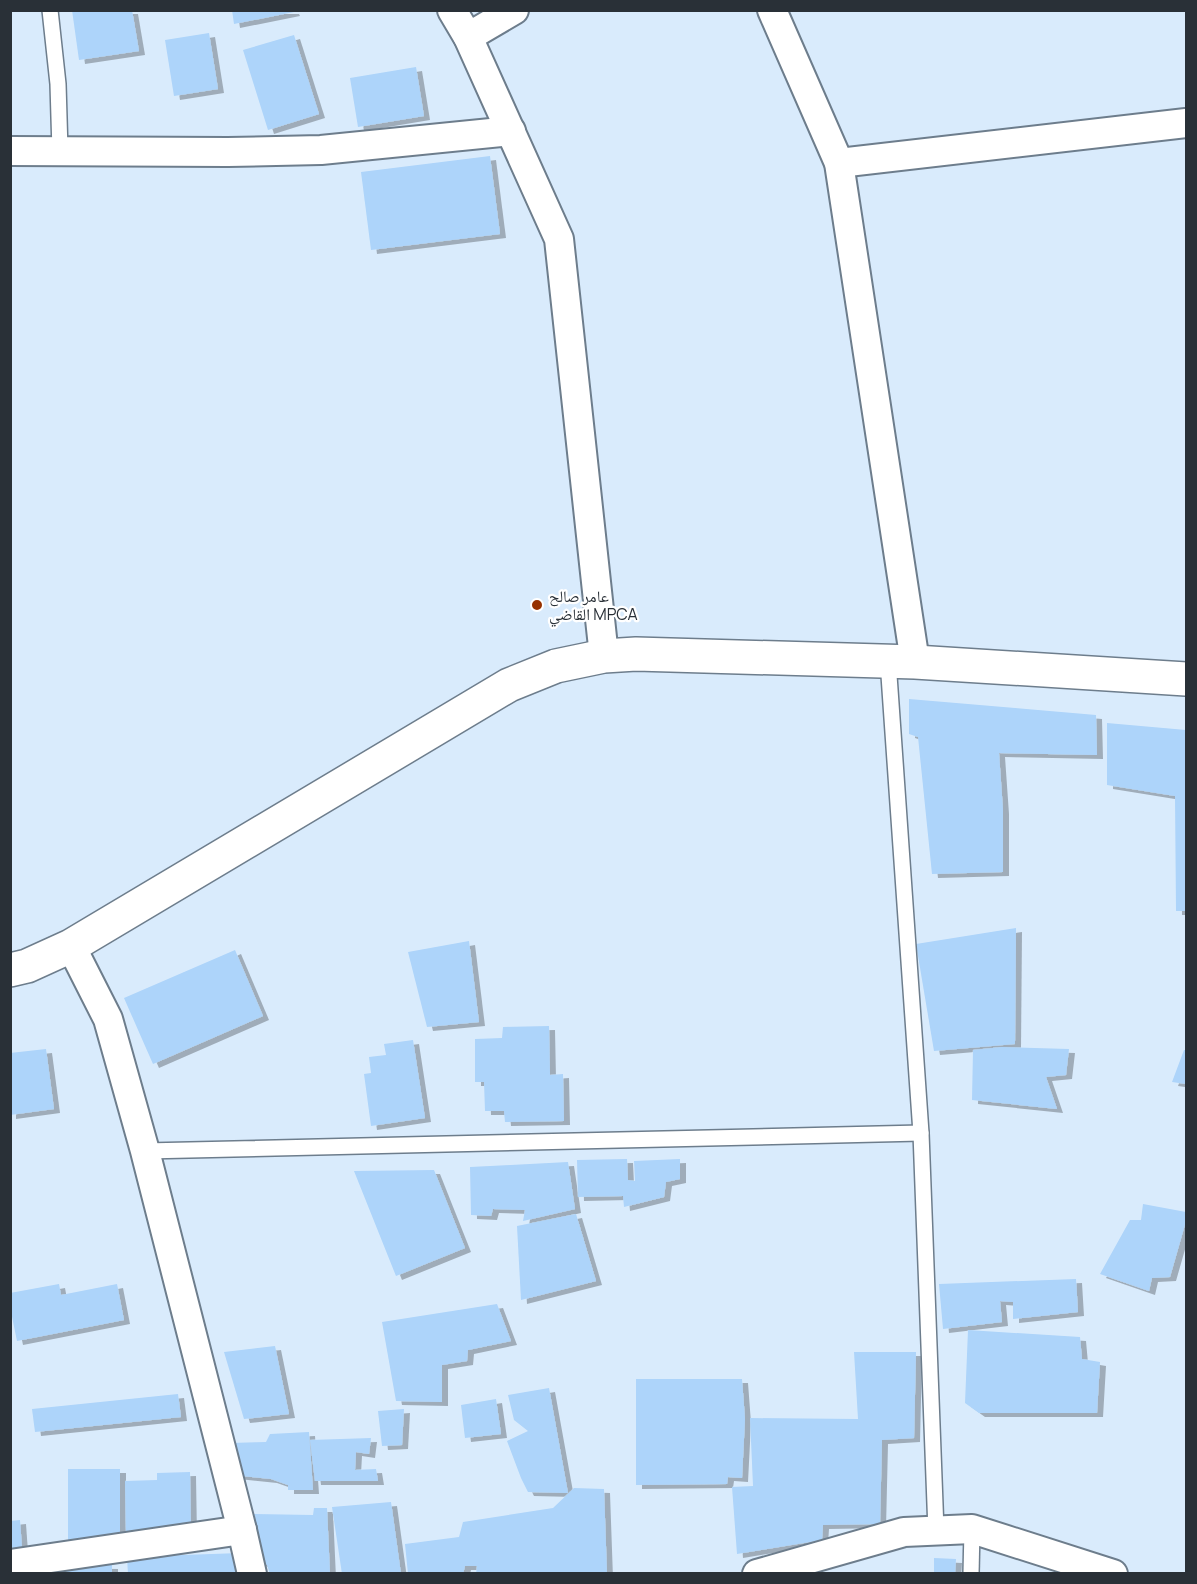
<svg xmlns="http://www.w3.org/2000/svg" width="1197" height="1584" viewBox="0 0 1197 1584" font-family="Manrope,'Noto Naskh Arabic',sans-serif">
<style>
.building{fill:#add4fa;filter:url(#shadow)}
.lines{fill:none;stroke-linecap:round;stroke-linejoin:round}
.service-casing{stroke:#6d7d8c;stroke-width:18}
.minor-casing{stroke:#6d7d8c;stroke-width:32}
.tertiary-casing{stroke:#6d7d8c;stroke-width:36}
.service{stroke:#fff;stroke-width:15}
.minor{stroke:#fff;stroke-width:28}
.tertiary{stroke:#fff;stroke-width:33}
.poi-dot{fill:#963100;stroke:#fff;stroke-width:2}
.labels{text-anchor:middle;stroke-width:4.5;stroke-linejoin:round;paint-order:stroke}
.poi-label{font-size:16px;fill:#293037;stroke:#fff;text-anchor:start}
</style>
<defs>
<filter id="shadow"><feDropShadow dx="6" dy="4" stdDeviation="0" flood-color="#0004"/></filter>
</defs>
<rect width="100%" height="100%" fill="#d9ebfc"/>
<g class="building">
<polygon points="72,10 132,10 139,51 79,60"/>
<polygon points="232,10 293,10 294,12 234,24"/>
<polygon points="209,33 218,89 174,96 165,40"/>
<polygon points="294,35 319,114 268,130 243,50"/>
<polygon points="416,67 424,116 358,127 350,78"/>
<polygon points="490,156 500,234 371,250 361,172"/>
<polygon points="909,699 1096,715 1097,755 999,753 1003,810 1003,872 932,874 918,737 909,734"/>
<polygon points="1107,723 1186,730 1186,911 1176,911 1175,796 1107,785"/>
<polygon points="1016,928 1015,1044 934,1051 916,944"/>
<polygon points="469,941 479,1022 427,1027 408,952"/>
<polygon points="235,950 263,1016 153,1064 124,998"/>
<polygon points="549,1026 550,1075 563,1074 564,1121 505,1122 504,1111 485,1111 484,1082 475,1082 475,1039 502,1038 503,1027"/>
<polygon points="413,1040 425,1118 371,1126 364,1074 371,1073 369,1057 386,1055 384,1044"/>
<polygon points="1002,1047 1069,1049 1066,1075 1046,1077 1057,1109 972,1100 973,1050"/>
<polygon points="46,1049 54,1109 10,1115 10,1053"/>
<polygon points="1184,1050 1186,1050 1186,1084 1172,1082"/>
<polygon points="627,1159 628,1180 635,1181 634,1161 680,1159 680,1179 666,1182 664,1197 624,1207 623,1196 578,1197 577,1160"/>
<polygon points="568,1162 575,1209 523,1221 525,1210 493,1209 491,1216 471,1215 470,1167"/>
<polygon points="434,1170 465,1248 396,1276 354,1171"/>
<polygon points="1143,1204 1186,1212 1186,1221 1170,1277 1152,1278 1149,1291 1100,1274 1130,1220 1141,1220"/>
<polygon points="576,1214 596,1281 521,1300 517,1226"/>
<polygon points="1076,1279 1078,1312 1013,1319 1013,1302 1000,1301 1002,1322 943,1329 939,1284"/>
<polygon points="59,1284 61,1295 117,1284 124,1320 17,1341 10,1307 10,1293"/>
<polygon points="497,1304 511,1341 468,1350 467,1361 442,1365 442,1402 396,1401 382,1322"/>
<polygon points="968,1330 1080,1337 1082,1359 1100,1362 1097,1413 979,1413 965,1403"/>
<polygon points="275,1346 289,1414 244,1419 224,1352"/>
<polygon points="854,1352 916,1352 914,1438 882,1440 880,1524 823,1525 822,1540 737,1554 732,1487 753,1486 750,1418 858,1419"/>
<polygon points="636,1379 742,1379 745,1419 742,1478 728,1477 727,1484 636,1485"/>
<polygon points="549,1388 568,1493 528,1492 521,1478 507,1441 528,1431 514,1420 508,1395"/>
<polygon points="178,1394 181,1417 35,1432 32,1409"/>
<polygon points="496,1399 501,1434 465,1438 461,1405"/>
<polygon points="404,1409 402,1445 382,1446 378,1411"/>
<polygon points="309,1432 313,1490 288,1490 288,1485 271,1479 233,1475 230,1443 266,1442 270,1434"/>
<polygon points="371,1438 369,1454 356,1452 355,1470 376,1469 378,1481 315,1481 310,1440"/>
<rect x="68" y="1469" width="52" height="75"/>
<polygon points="190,1472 191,1532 126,1533 125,1481 157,1480 157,1473"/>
<polygon points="574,1488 604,1489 607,1574 476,1574 477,1566 465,1566 463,1574 408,1574 405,1544 459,1537 463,1522 553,1508"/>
<polygon points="391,1502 401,1574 342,1574 332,1507"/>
<polygon points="314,1508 327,1508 330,1574 270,1574 267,1565 259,1562 254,1514 313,1515"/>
<polygon points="20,1520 22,1548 10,1549 10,1521"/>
<polygon points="240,1553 241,1574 128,1574 127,1557"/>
<polygon points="934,1558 956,1559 955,1574 934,1574"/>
<polygon points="36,1564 112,1565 112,1574 36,1574"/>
</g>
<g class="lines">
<g class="service-casing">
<g id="service">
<polyline points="50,10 58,84 60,151"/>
<polyline points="888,661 921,1133 936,1531"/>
<polyline points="145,1151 921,1133"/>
<polyline points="971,1574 972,1529"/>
</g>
</g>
<g class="minor-casing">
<g id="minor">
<polyline points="452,10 468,37 559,239 604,656"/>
<polyline points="772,10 839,163 915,662"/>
<polyline points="468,37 514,10"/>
<polyline points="10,151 228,152 321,150 511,131"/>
<polyline points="839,163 1186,123"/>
<polyline points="71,946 108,1019 145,1151 242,1530 252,1574"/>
<polyline points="10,1564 242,1530"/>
<polyline points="757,1574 904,1532 972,1529 1113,1574"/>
</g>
</g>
<g class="tertiary-casing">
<polyline id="tertiary" points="10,970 27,966 71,946 509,685 556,666 604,656 636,654 915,662 1186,679"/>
</g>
<use href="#service" class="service"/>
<use href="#minor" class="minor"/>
<use href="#tertiary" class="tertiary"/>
</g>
<circle class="poi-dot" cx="537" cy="605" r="6"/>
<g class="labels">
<g class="poi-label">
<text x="549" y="602">عامر صالح<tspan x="549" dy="18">القاضي MPCA</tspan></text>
</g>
</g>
<rect width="1197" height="1584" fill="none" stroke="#293037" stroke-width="24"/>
</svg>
